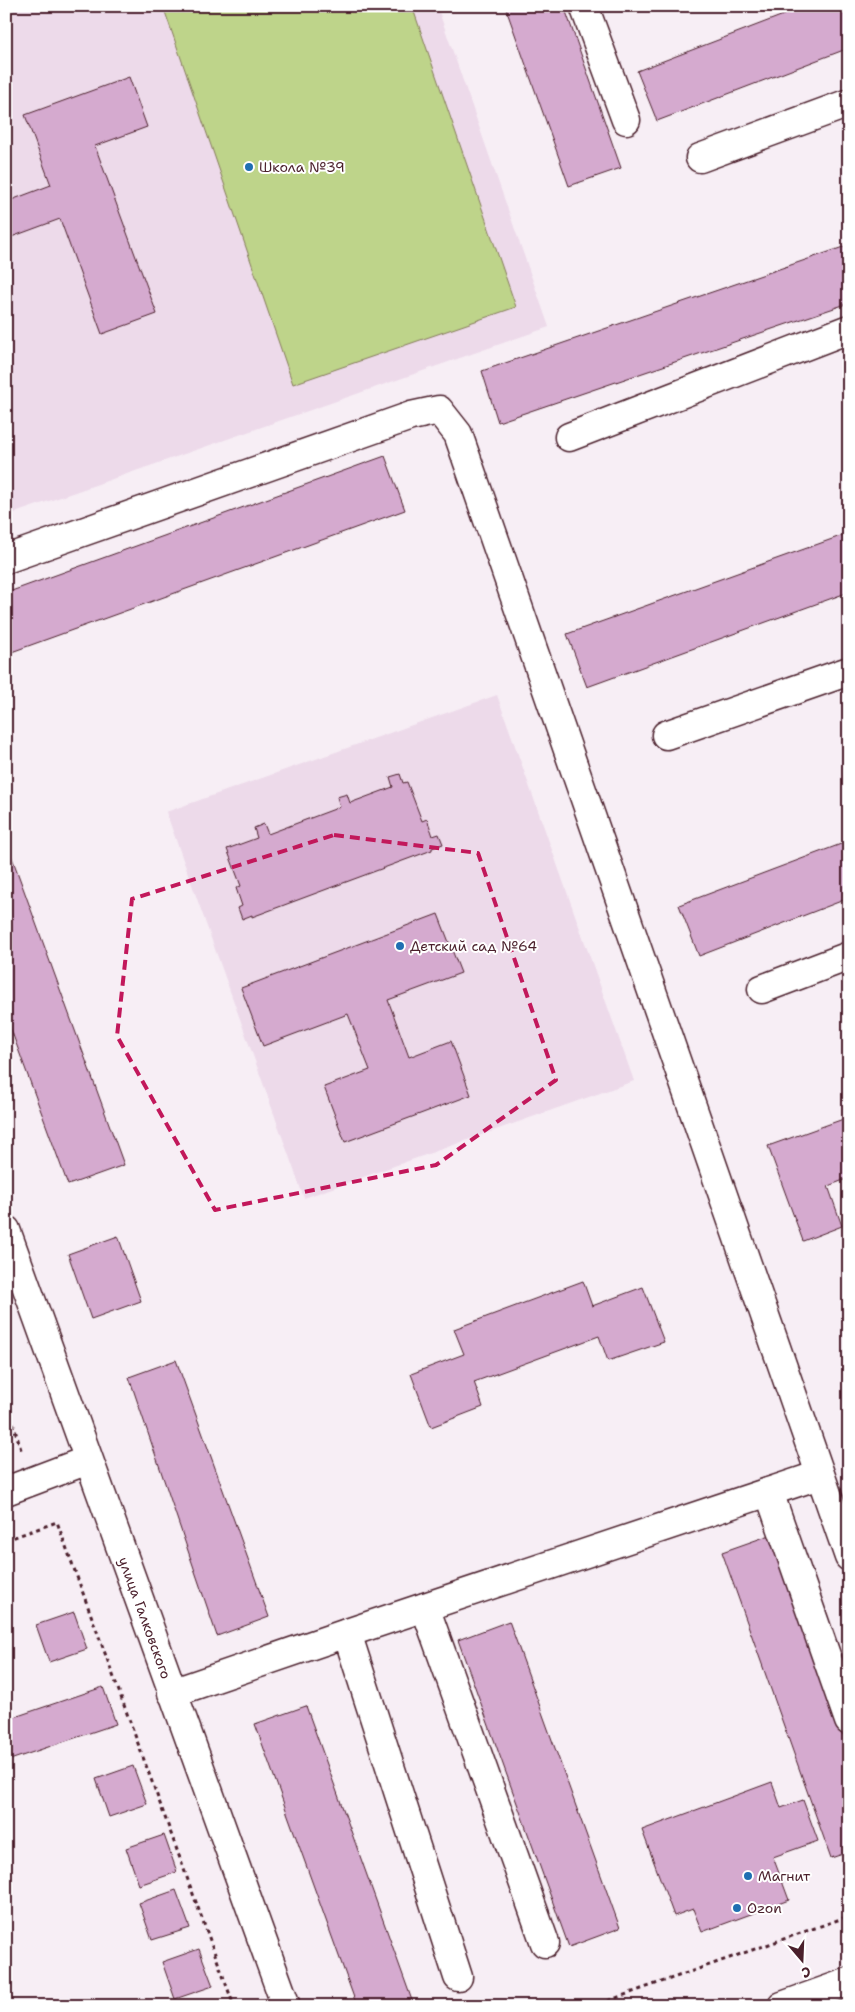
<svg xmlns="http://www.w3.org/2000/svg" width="855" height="2012" viewBox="0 0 855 2012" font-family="'Shantell Sans',sans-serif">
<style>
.built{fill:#eddaea}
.green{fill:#bed48a;stroke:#847a5a}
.building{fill:#d5aacf;stroke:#4a1f2b}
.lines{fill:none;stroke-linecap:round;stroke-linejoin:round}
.minor-casing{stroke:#4a1f2b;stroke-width:31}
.path{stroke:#4a1f2b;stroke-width:3;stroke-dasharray:4 4;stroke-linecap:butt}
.minor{stroke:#fff;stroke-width:28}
.marked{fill:none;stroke:#c2185b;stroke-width:4;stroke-dasharray:10 6;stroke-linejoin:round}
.poi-dot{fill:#1f6fb2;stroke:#fff;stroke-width:2}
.labels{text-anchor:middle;stroke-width:4;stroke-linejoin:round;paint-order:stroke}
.poi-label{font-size:14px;fill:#4a1f2b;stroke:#fff;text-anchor:start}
.street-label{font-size:14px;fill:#4a1f2b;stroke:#fff}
</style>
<rect width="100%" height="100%" fill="#f7eef5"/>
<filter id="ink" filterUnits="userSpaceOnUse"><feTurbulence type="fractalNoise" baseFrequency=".02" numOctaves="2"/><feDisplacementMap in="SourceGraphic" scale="10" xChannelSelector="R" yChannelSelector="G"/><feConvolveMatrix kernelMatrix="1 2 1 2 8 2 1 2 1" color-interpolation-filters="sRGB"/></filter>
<g filter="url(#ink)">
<g class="built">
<polygon points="6,6 437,6 549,327 6,516"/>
<polygon points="497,695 634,1081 304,1198 166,812"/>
</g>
<polygon class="green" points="163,6 412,6 516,307 293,384"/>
<g class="building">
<polygon points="505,6 564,6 621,168 569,186"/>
<polygon points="807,6 849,6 849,48 657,121 637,71"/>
<polygon points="129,77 147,127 95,146 157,314 102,334 60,219 6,239 6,202 51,185 25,115"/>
<polygon points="849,245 849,303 498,422 482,371"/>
<polygon points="385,456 405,510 6,654 6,593"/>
<polygon points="849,533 849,592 587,687 567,634"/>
<polygon points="400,774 403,783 407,782 422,821 427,819 433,836 439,834 443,844 432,848 432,850 252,917 252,915 242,919 238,908 242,906 236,888 241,886 227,849 257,838 254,828 264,824 268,834 340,807 337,797 347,794 350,803 393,787 390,777"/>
<polygon points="6,841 124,1165 68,1185 6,1016"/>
<polygon points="849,841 849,898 699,956 679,905"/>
<polygon points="438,914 461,973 388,1000 409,1057 451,1041 471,1095 345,1142 324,1087 370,1070 348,1014 263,1046 241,988"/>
<polygon points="849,1117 849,1178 828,1186 842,1226 803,1241 768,1146"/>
<polygon points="118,1236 141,1301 91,1319 68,1254"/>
<polygon points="583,1281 592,1306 643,1287 664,1342 608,1361 599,1336 474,1382 483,1407 431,1427 411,1374 464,1354 454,1329"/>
<polygon points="176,1360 269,1617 217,1636 129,1377"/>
<polygon points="773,1534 849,1742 849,1852 831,1858 722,1552"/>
<polygon points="74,1612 87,1649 49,1662 36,1625"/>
<polygon points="509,1621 620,1928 569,1947 458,1640"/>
<polygon points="103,1687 116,1724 7,1761 6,1720"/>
<polygon points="306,1706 414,2006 357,2006 255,1724"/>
<polygon points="133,1766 147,1804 109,1817 96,1779"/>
<polygon points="772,1782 781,1808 803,1800 818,1841 773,1857 789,1900 702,1932 693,1909 674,1916 642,1830"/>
<polygon points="164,1835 177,1872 139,1885 126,1848"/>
<polygon points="176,1890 190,1928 152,1940 139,1903"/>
<polygon points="199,1949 213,1986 175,1999 162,1962"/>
</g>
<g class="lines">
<g class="minor-casing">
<g id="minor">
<polyline points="584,6 626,120"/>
<polyline points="700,158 849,103"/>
<polyline points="569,437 849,329"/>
<polyline points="6,559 411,416 439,410 458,434 849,1557"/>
<polyline points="666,735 849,671"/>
<polyline points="762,989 849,956"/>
<polyline points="6,1230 286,2006"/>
<polyline points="6,1491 88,1460"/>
<polyline points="769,1492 849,1721"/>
<polyline points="425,1607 545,1943"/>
<polyline points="347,1633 819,1475"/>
<polyline points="172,1693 347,1633 458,1977"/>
<polyline points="782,2006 849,1982"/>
</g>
</g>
<g class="path">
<polyline points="6,1400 22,1453"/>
<polyline points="6,1540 57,1522 234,2006"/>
<polyline points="593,2006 849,1916"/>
</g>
<use href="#minor" class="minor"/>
</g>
</g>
<path class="marked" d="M334,835L478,853L556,1080L436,1165L215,1210L117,1036L132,899Z"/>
<g class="poi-dot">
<circle cx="249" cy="167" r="5"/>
<circle cx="400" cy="946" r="5"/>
<circle cx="748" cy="1876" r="5"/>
<circle cx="737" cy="1908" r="5"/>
</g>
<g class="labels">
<g class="poi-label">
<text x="259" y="172">Школа №39</text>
<text x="410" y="951">Детский сад №64</text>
<text x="758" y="1881">Магнит</text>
<text x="747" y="1913">Ozon</text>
</g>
<g class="street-label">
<text transform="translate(145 1618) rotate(70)" y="5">улица Галковского</text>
</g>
</g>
<rect width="855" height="2012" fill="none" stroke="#fff" stroke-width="25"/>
<rect x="12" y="12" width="830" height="1987" fill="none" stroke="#4a1f2b" stroke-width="2" filter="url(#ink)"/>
<g transform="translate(802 1960) rotate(161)" stroke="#ffffff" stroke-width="4" paint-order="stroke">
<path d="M0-4L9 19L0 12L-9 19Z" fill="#4a1f2b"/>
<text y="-8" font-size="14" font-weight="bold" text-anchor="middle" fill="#4a1f2b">С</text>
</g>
</svg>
